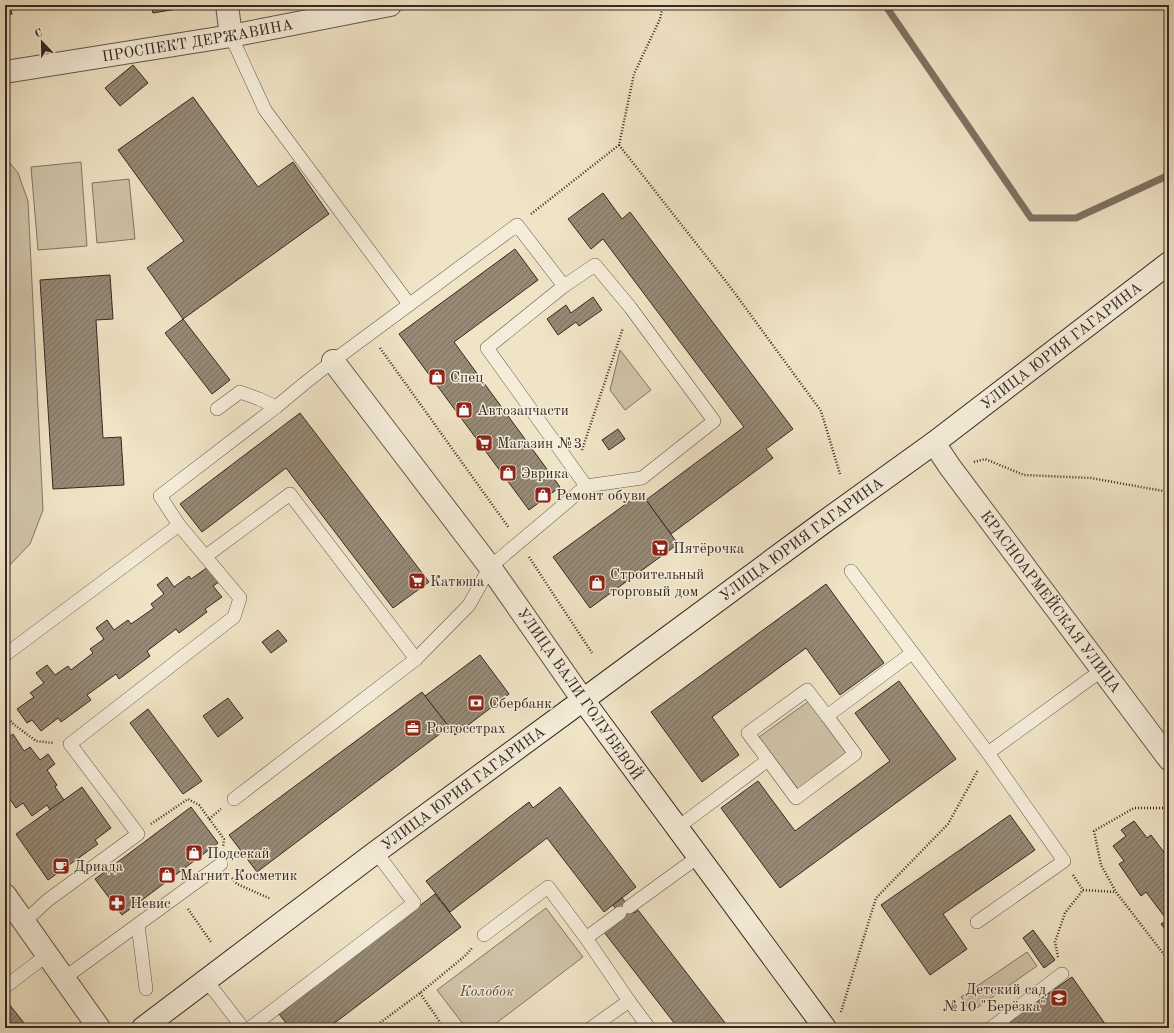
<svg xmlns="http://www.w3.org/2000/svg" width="1174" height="1033" viewBox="0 0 1174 1033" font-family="'Old Standard TT',serif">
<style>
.park{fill:#d0c4aa;stroke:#827666}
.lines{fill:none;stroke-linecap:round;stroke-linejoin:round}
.stream{stroke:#7e7363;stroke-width:7}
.building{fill:url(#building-hatch);stroke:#342922}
.lane-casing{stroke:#63584b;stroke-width:14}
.street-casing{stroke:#63584b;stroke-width:24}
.secondary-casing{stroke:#342922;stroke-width:24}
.path{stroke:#342922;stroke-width:2.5;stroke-dasharray:1 2;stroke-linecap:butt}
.lane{stroke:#f5edda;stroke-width:13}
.street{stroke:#f5edda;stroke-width:22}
.secondary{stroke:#f5edda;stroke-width:22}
.labels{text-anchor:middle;stroke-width:3;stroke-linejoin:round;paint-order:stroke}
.street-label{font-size:15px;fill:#342922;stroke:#f5edda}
.poi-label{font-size:15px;fill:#342922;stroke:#f5edda;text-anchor:start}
.park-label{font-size:15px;font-style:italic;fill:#5b5044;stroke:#f5edda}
</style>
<defs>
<pattern id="building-hatch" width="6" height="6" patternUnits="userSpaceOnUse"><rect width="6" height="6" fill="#968a77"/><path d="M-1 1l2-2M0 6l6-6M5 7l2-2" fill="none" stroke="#7b7161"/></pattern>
</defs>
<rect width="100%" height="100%" fill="#f0e4c6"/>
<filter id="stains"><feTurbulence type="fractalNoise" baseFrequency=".005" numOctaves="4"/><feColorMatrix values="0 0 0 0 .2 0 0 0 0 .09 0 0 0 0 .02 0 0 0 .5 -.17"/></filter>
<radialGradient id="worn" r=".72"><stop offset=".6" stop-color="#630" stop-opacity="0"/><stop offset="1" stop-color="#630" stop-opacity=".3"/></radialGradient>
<g class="park">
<polygon points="5,157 18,173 28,201 43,510 30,544 5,570"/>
<polygon points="81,162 87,246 38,250 31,167"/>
<polygon points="129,179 135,239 97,243 92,183"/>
<polygon points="620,350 651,390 625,410 610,390"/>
<polygon points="809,701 847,752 798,789 759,737"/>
<polygon points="546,908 583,957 490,1028 466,1028 437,990"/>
<polygon points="1027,952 1037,966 971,1012 961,997"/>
</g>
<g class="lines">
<polyline class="stream" points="885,5 1031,218 1076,218 1169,175"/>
</g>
<g class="building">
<polygon points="5,5 10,5 12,14 5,15"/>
<polygon points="151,5 188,5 189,7 153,13"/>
<polygon points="133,65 148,83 120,106 105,88"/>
<polygon points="193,97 258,187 293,162 329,214 183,319 147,268 184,241 118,150"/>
<polygon points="603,193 622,219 630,212 793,429 766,449 773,458 671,534 646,500 744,427 603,239 591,249 568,219"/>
<polygon points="515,249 538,280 454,342 560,487 529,510 399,334"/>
<polygon points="110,275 113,319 96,320 103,438 121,437 124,485 53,489 40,280"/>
<polygon points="593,297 602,310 579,326 576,322 558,335 547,319 566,305 571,313"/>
<polygon points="183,319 230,380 212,394 165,333"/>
<polygon points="300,413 429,582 393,608 286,468 202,532 180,504"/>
<polygon points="618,429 625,439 609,450 602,440"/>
<polygon points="641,493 678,544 590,608 553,557"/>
<polygon points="208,567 219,582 213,586 222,597 205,609 207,612 179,633 176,629 147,651 150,656 119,679 116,674 87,695 91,700 61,722 58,718 41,731 32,720 27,723 17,709 34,697 30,693 44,683 36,673 47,665 55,675 68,666 71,670 93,653 90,649 104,639 96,628 107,620 114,630 128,620 131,624 154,608 151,604 164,594 157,585 167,577 174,587 189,576 191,579"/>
<polygon points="826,584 884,663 840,695 806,648 712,717 739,755 702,782 651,712"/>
<polygon points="278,630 287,641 271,653 262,642"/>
<polygon points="480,655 509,694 455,735 425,696"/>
<polygon points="899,681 956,759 780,888 721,808 758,781 795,831 890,761 855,713"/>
<polygon points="422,692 449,727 257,872 229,835"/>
<polygon points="228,698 243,718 218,737 203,716"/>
<polygon points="148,709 202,781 183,794 130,723"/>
<polygon points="13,734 24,751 30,747 40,760 48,754 55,764 47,770 57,785 55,787 64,800 50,810 47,805 32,816 23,803 16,808 5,792 5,740"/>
<polygon points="82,787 111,828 95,840 98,844 48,880 16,834"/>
<polygon points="560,787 636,887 604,912 547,838 450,912 426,881 529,802 533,808"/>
<polygon points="191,807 218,843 122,915 95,879"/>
<polygon points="1010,815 1035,850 943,914 967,949 930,975 881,905"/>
<polygon points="1134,821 1147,838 1151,835 1169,859 1169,934 1161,924 1167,920 1146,892 1141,896 1119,864 1124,861 1113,846 1126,836 1121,830"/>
<polygon points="435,894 461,927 328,1028 290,1028 279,1014"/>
<polygon points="622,898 634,913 638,910 729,1028 678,1028 604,932 623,918 613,905"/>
<polygon points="1033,930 1055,960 1044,968 1023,938"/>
<polygon points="1072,977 1108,1028 999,1028"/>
<polygon points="5,999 28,1028 5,1028"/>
</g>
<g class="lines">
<g class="lane-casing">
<g id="lane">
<polyline points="231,36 265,110 409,304"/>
<polyline points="564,286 595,265 630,307 714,421 642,478 586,486"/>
<polyline points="217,409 240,392 259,399 276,407"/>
<polyline points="206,556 290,494 416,659"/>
<polyline points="851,571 988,753 1064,861 977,922"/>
<polyline points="5,655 179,525 160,496 276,407 305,383 333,361 517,225 564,286 487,348 586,486 490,567 469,605 416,659 234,799"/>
<polyline points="988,753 1102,670"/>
<polyline points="768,760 796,798 855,754 827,716"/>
<polyline points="677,828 768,760 748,733 807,690 827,716 912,653"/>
<polyline points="629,907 698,857"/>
<polyline points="24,922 48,900 138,834 70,744 234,617 240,598 179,525"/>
<polyline points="138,925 146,989"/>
<polyline points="484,935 548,887 586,938 629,1001 649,1028"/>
<polyline points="586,938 620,913"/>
<polyline points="63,979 221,864"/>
<polyline points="206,980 243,1028"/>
<polyline points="5,987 47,955"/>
<polyline points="250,1028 414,903 376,852"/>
<polyline points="591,1028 629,1001"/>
<polyline points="991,1028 1062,974"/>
</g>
</g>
<g class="street-casing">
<g id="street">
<polyline points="227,5 231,36"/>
<path id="s1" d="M5,72L231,36L390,5"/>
<polyline points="333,361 490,567 583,700"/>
<path id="s2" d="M934,443L950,467L1169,759"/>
<polyline points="5,895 99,1028"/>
</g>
</g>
<g class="secondary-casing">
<g id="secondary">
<polyline points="583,700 825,1028"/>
<path id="s3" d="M143,1028L376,852L583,700L824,522L934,443L1169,263"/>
</g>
</g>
<g class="path">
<polyline points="619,145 731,288 821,411 840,474"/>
<polyline points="531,214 619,145 634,74 660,19 663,5"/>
<polyline points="380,348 509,528"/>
<polyline points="582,450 623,328"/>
<polyline points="974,462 985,459 1024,475 1091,478 1169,492"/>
<polyline points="529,557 592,653"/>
<polyline points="5,714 12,723 36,741 54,743"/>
<polyline points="1169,808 1134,808 1094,831 1101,865 1116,892 1169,961"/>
<polyline points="209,819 221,809"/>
<polyline points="151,824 188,799 199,805 224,839 223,847"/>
<polyline points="1073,875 1083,890 1116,892"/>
<polyline points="232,878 237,884 271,899"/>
<polyline points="188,909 211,942"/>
<polyline points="1058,957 1055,942 1065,913 1083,890"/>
<polyline points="420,993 444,1028"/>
<polyline points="841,1012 876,898 948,824 978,770"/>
<polyline points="373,1028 420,993 465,956 472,948"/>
</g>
<use href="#lane" class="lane"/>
<use href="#street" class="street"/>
<use href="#secondary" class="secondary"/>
</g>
<defs>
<g id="shop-square" transform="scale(0.9)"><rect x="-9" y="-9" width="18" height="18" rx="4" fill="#8f2418" stroke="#f5edda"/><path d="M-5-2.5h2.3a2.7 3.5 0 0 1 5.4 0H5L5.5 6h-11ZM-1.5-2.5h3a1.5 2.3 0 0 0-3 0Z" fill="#fff"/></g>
<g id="supermarket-square" transform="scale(0.9)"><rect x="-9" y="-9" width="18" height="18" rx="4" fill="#8f2418" stroke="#f5edda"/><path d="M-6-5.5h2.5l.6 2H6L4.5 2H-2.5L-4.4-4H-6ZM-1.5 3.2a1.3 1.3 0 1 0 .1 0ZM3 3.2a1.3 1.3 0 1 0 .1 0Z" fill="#fff"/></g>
<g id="bank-square" transform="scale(0.9)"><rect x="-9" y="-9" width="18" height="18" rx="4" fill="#8f2418" stroke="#f5edda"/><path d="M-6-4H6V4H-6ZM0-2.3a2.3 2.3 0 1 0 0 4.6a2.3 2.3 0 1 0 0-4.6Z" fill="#fff"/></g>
<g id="office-square" transform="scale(0.9)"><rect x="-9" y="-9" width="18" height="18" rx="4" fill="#8f2418" stroke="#f5edda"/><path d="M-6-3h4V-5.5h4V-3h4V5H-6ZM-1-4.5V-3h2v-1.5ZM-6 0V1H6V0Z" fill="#fff"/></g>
<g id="cafe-square" transform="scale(0.9)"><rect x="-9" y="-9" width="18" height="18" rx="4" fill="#8f2418" stroke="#f5edda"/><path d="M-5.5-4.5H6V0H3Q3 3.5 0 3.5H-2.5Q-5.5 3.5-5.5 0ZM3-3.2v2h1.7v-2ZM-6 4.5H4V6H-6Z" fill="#fff"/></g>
<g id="pharmacy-square" transform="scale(0.9)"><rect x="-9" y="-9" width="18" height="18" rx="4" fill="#8f2418" stroke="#f5edda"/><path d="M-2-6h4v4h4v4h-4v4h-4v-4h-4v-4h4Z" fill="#fff"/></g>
<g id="school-square" transform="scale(0.9)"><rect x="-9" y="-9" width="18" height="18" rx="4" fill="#8f2418" stroke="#f5edda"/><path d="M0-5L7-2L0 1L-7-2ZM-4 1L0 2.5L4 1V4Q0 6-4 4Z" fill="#fff"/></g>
</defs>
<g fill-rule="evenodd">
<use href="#shop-square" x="437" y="377"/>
<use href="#shop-square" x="464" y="410"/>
<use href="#supermarket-square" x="484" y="443"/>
<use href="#shop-square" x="508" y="473"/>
<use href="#shop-square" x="543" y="495"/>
<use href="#supermarket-square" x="660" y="548"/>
<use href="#supermarket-square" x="417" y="581"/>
<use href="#shop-square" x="597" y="583"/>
<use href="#bank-square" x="476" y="703"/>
<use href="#office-square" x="413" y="728"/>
<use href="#shop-square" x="194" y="853"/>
<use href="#cafe-square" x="61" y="866"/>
<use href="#shop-square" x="167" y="875"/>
<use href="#pharmacy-square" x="117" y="903"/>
<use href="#school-square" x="1059" y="998"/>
</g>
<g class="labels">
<g class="street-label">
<text dy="5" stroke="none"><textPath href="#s1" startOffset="195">ПРОСПЕКТ ДЕРЖАВИНА</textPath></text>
<text dy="5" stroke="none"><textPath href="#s3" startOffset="1144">УЛИЦА ЮРИЯ ГАГАРИНА</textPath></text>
<text dy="5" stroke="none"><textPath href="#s3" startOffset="820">УЛИЦА ЮРИЯ ГАГАРИНА</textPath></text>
<text dy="5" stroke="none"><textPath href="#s2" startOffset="197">КРАСНОАРМЕЙСКАЯ УЛИЦА</textPath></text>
<text transform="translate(580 694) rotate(55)" y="5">УЛИЦА ВАЛИ ГОЛУБЕВОЙ</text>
<text dy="5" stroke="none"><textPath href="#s3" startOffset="400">УЛИЦА ЮРИЯ ГАГАРИНА</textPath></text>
</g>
<g class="poi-label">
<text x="450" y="382">Спец</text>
<text x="477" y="415">Автозапчасти</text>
<text x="497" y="448">Магазин №3</text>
<text x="521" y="478">Эврика</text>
<text x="556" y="500">Ремонт обуви</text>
<text x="673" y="553">Пятёрочка</text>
<text x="610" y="579">Строительный<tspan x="610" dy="17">торговый дом</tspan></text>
<text x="430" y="586">Катюша</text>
<text x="489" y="708">Сбербанк</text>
<text x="426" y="733">Росгосстрах</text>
<text x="207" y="858">Подсекай</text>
<text x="74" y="871">Дриада</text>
<text x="180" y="880">Магнит Косметик</text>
<text x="130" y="908">Невис</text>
<text x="1046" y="994" text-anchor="end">Детский cад<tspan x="1046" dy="17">№10 "Берёзка"</tspan></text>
</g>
<g class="park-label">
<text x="487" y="996">Колобок</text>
</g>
</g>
<rect width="1174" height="1033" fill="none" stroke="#f0e4c6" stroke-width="20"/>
<rect x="6" y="6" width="1162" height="1021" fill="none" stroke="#342922" stroke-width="2"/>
<rect x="10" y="10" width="1154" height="1013" fill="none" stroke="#342922"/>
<g transform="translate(42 42) rotate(338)" stroke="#f5edda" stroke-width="3" paint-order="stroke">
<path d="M0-3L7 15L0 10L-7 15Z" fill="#342922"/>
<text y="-6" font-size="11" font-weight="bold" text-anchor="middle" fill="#342922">С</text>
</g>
<rect width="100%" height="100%" filter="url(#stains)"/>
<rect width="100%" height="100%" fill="url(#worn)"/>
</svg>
